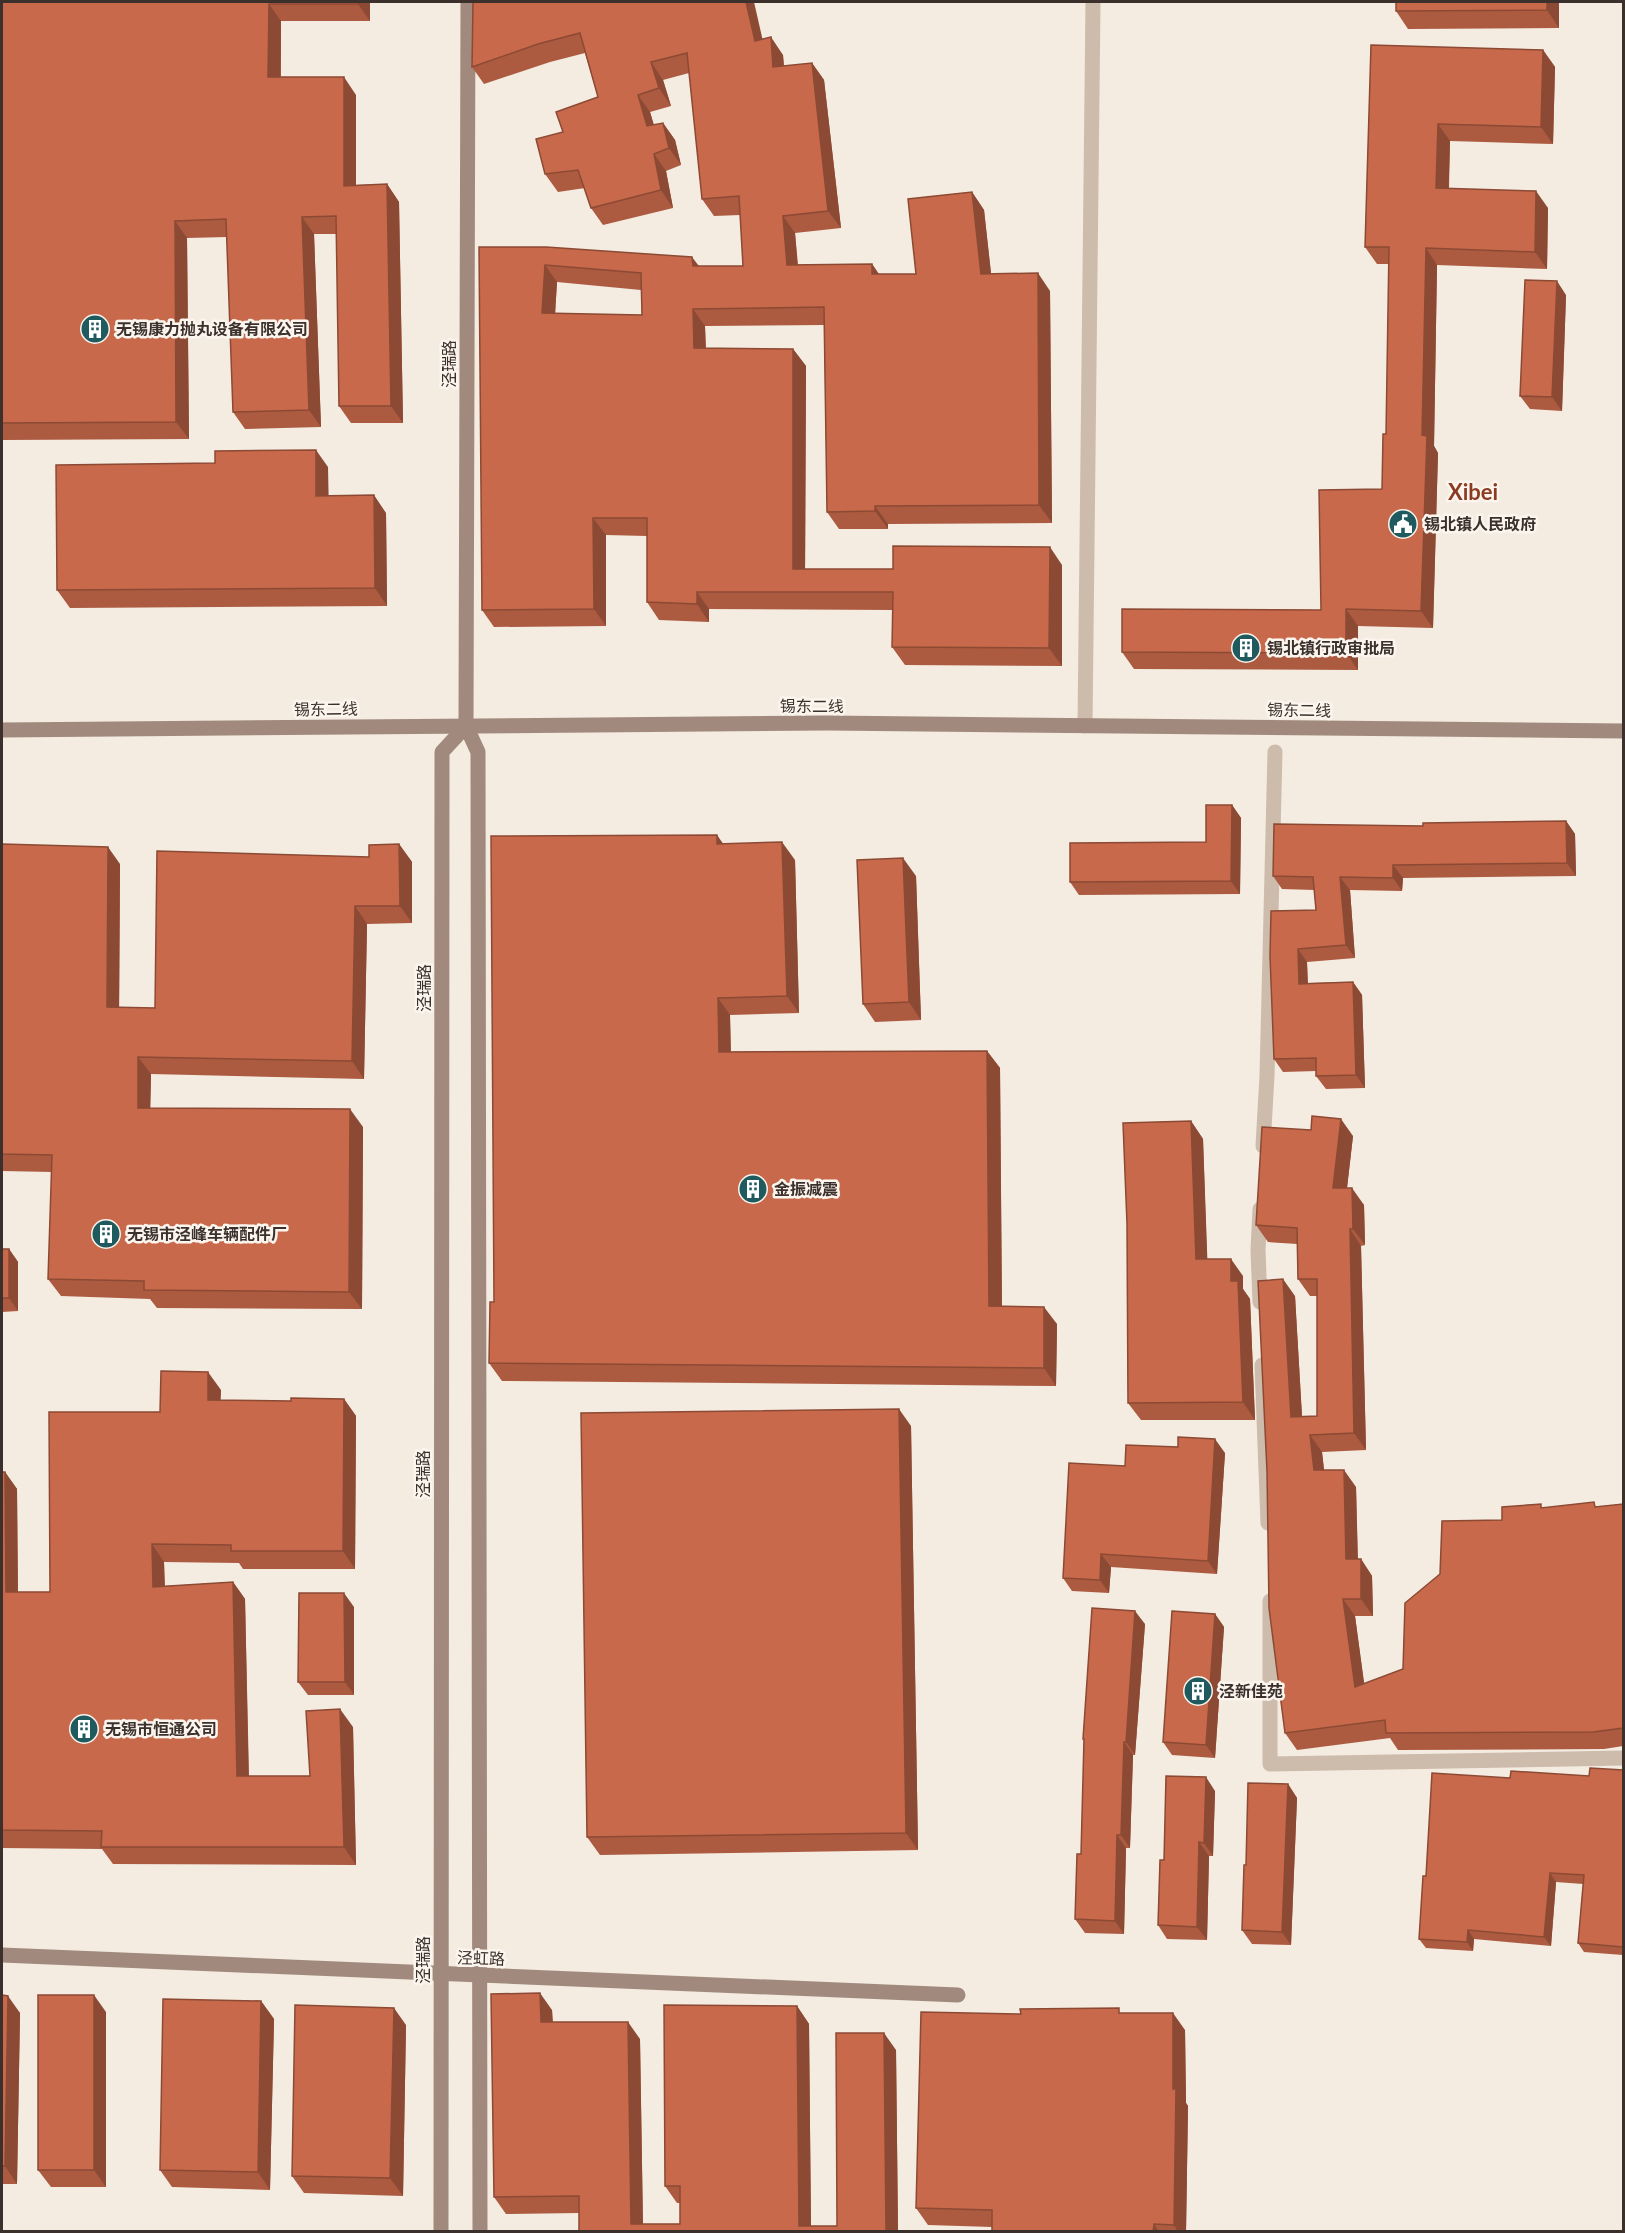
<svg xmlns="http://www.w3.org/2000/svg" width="1625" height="2233" viewBox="0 0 1625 2233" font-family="Lato,'Noto Sans SC',sans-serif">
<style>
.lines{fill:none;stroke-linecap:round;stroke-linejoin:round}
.street{stroke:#cdbbac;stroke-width:15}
.secondary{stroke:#a18a7d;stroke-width:15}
.wall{fill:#ac5a40;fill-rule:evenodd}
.shaded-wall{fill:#8c4a34}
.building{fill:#c8694b;stroke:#8c4a34;stroke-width:1.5;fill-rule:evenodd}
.labels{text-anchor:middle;stroke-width:5;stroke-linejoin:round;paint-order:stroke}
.poi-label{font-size:16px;font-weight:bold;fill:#3b302b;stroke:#fbf5ee;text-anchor:start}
.street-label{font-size:16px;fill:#3b302b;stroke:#fbf5ee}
.district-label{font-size:22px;font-weight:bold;fill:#8c3b22;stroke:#fbf5ee}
</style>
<rect width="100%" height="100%" fill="#f4ebe1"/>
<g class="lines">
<g class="street">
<polyline points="1085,726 1093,2"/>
<polyline points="1263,1146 1267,1076 1275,752"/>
<polyline points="1260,1302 1258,1250 1260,1209"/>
<polyline points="1262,1365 1268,1523"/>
<polyline points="1270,1601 1270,1764 1624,1758"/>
</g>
<g class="secondary">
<polyline points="468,2 466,726 478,752 480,2232"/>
<polyline points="2,730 827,723 1624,731"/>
<polyline points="2,1955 958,1995"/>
<polyline points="441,2232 442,752 466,726"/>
</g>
</g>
<g class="wall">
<polygon points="2,2 370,2 370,21 281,21 281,77 356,95 356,185 387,184 399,202 403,423 351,423 339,406 337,234 314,234 321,427 245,429 233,412 227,237 187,238 189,439 2,440"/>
<path d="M473,2L763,39L783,55L784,66L812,63L824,80L841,228L795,233L798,265L872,264L879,274H916L972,192L984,210L991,274L1050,291L1052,523L888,524V529H839L827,512L824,325L705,326L706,348L793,349L806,366L805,569H893L1062,565V666L905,665L892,647L893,610L709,609V622L659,620L647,602V536L606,535V626L494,627L482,610L479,247L699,266H743L740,215L714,216L702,199L689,73L663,80L671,106L650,112L654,125L663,123L675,140L681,165L666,171L673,208L603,225L591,208L585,188L558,192L545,174L563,132L598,97L585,53L550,62L484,84L472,67ZM557,282L641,290L642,315L555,314Z"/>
<polygon points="1559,2 1559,28 1408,29 1396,11"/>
<polygon points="1371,45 1543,50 1555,67 1553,144 1450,141 1449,189 1548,208 1547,269 1437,265 1434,446 1438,453 1433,628 1358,626 1358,670 1134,669 1122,652 1321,610 1382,489 1386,434 1389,264 1377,264 1365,247"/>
<polygon points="1566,295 1562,411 1530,409 1520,396"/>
<polygon points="328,467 328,496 386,513 387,606 70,608 57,590"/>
<polygon points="1232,805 1241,818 1240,894 1079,895 1070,882 1206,842"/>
<polygon points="1566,821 1575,834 1576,876 1403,878 1402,891 1350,890 1355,958 1307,962 1308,983 1353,982 1362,995 1365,1088 1326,1089 1316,1076 1316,1071 1283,1072 1274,1059 1270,956 1316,910 1314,890 1282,889 1273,876 1423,826"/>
<polygon points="2,844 120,864 119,1007 155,1008 369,857 399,844 412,862 412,923 367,924 364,1079 151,1074 150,1108 363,1127 362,1309 157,1308 150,1299 61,1296 48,1279 52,1172 2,1171"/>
<polygon points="723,844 795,860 799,1013 730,1015 731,1052 987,1051 1000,1068 1002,1306 1057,1324 1056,1386 502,1381 489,1363 494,1302"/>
<polygon points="916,876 921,1020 875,1022 863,1004"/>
<polygon points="1191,1121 1203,1139 1207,1259 1243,1276 1243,1289 1250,1299 1255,1420 1141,1420 1128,1403 1127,1224"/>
<polygon points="1311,1130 1353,1136 1347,1188 1364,1205 1365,1245 1361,1246 1366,1450 1322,1452 1324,1470 1356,1487 1358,1559 1361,1559 1372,1576 1373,1616 1355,1616 1364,1684 1403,1669 1440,1574 1502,1520 1544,1508 1598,1507 1623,1504 1623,1746 1604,1749 1398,1750 1390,1738 1297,1750 1285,1733 1295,1296 1302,1416 1317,1416 1317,1296 1310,1296 1298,1279 1297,1244 1268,1242 1256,1225"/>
<polygon points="2,1249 9,1249 18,1262 18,1311 2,1312"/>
<polygon points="221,1390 220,1400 291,1401 344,1399 356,1416 355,1569 243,1569 239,1563 164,1562 165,1586 233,1582 245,1599 249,1776 310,1776 353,1727 356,1865 113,1864 102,1849 2,1848 2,1472 5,1472 17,1489 18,1592 50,1592 160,1412"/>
<polygon points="911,1426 918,1850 600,1855 587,1837"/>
<polygon points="1225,1453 1217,1574 1111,1567 1109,1593 1072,1591 1063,1578 1125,1466"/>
<polygon points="354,1607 354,1695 308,1695 298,1682"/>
<polygon points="1215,1614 1224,1627 1215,1758 1172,1755 1163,1742"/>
<polygon points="1145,1624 1135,1755 1133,1755 1130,1848 1126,1848 1124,1934 1085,1933 1075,1919 1081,1854 1084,1741 1083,1739"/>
<polygon points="1623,1770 1623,1955 1584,1952 1578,1943 1583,1884 1556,1882 1551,1946 1474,1939 1473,1951 1426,1948 1419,1939 1426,1876 1510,1778 1589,1776"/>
<polygon points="1288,1784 1297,1798 1291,1945 1252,1944 1242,1930 1246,1865"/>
<polygon points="1215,1791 1213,1856 1209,1856 1207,1940 1167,1939 1158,1925 1164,1860"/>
<polygon points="2,1995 20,2013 17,2184 2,2184"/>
<polygon points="261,2001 274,2019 270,2190 172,2187 160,2170"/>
<polygon points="797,2006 809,2024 811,2226 837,2226 896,2050 898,2232 579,2232 579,2213 506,2214 494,2197 552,2010 553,2022 640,2039 643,2224 680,2224 680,2203 677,2203 665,2186"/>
<polygon points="106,2012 106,2187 51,2187 38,2170"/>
<polygon points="1123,2013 1185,2030 1186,2103 1188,2106 1186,2232 992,2232 992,2227 928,2225 916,2208 1021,2014"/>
<polygon points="406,2025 403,2196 304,2193 292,2176"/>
</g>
<g class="shaded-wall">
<polygon points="358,2 370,2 370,21 358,4"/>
<polygon points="746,2 754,2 767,59 755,41"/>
<polygon points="1547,2 1559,2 1559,28 1547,10"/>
<polygon points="269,4 281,21 280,95 268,77"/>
<polygon points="771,37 783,55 785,84 773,67"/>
<polygon points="1543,50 1555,67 1553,144 1541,127"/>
<polygon points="651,62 663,80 671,106 659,88"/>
<polygon points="812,63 824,80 841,228 828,211"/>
<polygon points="344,77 356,95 356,203 344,186"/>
<polygon points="638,95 650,112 659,144 647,126"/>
<polygon points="663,123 675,140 681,165 669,148"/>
<polygon points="1438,124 1450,141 1448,205 1436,188"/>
<polygon points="654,154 666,171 673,208 661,190"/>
<polygon points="387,184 399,202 403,423 391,406"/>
<polygon points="1536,191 1548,208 1547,269 1535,252"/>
<polygon points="972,192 984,210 993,291 981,274"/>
<polygon points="783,216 795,233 799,283 787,265"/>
<polygon points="302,217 314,234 321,427 309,410"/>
<polygon points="175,221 187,238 189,439 176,422"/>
<polygon points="1426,248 1437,265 1434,446 1438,453 1433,628 1421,611 1422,435"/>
<polygon points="692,257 705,274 693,266"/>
<polygon points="872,264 884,282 872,274"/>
<polygon points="545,265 557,282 554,331 542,313"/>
<polygon points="1038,273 1050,291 1052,523 1039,505"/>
<polygon points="1557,281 1566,295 1562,411 1552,397"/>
<polygon points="693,309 705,326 706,366 694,348"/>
<polygon points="793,349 806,366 805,586 793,569"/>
<polygon points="316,450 328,467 329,514 316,496"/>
<polygon points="374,495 386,513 387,606 375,588"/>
<polygon points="875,506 888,524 888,529 875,511"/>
<polygon points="593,518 606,535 606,626 594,609"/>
<polygon points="1050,547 1062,565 1062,666 1049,648"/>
<polygon points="697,592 709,609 709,622 697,604"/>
<polygon points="1346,609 1358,626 1358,670 1346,653"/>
<polygon points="1232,805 1241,818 1240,894 1231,881"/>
<polygon points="1566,821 1575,834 1576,876 1567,863"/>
<polygon points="717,835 729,852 717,844"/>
<polygon points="782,842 795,860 799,1013 787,996"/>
<polygon points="399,844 412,862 412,923 400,906"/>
<polygon points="108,847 120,864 119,1025 107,1007"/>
<polygon points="903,858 916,876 921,1020 909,1002"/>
<polygon points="1393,865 1403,878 1402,891 1393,878"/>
<polygon points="1340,877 1350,890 1355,958 1346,945"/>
<polygon points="355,906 367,924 364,1079 352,1061"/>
<polygon points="1298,949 1307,962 1308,997 1299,984"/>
<polygon points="1353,982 1362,995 1365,1088 1356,1075"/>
<polygon points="718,998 730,1015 731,1070 719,1052"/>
<polygon points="987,1051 1000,1068 1002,1324 989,1306"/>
<polygon points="138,1057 151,1074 150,1125 138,1108"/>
<polygon points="350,1109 363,1127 362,1309 349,1292"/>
<polygon points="1341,1119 1353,1136 1345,1205 1333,1188"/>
<polygon points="1191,1121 1203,1139 1208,1277 1196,1259"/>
<polygon points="1352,1188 1364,1205 1365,1245 1353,1229"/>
<polygon points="1350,1229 1361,1246 1366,1450 1354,1433"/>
<polygon points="9,1249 18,1262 18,1311 9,1298"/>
<polygon points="1231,1259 1243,1276 1243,1289 1250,1299 1255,1420 1243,1402 1231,1281"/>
<polygon points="1283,1279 1295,1296 1303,1434 1291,1417"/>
<polygon points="1044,1307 1057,1324 1056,1386 1044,1368"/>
<polygon points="208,1372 221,1390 220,1418 208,1400"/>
<polygon points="344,1399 356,1416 355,1569 343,1551"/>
<polygon points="899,1409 911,1426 918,1850 906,1833"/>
<polygon points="1310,1435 1322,1452 1326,1487 1314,1470"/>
<polygon points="1215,1439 1225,1453 1217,1574 1208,1561"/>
<polygon points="1344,1470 1356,1487 1358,1576 1346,1559"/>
<polygon points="5,1472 17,1489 18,1610 6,1592"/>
<polygon points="152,1544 164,1562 165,1605 153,1587"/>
<polygon points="1101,1554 1111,1567 1109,1593 1100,1580"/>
<polygon points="1361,1559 1372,1576 1373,1616 1361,1599"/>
<polygon points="233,1582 245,1599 249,1794 237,1776"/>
<polygon points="344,1593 354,1607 354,1695 345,1682"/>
<polygon points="1343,1599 1355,1616 1367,1704 1355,1687"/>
<polygon points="1135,1611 1145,1624 1135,1755 1126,1742"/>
<polygon points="1215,1614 1224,1627 1215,1758 1206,1745"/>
<polygon points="340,1709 353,1727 356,1865 344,1847"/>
<polygon points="1124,1742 1133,1755 1130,1848 1121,1835"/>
<polygon points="1206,1777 1215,1791 1213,1856 1204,1843"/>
<polygon points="1288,1784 1297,1798 1291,1945 1282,1932"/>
<polygon points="1117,1835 1126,1848 1124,1934 1115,1921"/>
<polygon points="1199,1842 1209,1856 1207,1940 1197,1927"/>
<polygon points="1550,1873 1556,1882 1551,1946 1544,1937"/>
<polygon points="1468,1930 1474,1939 1473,1951 1467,1942"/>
<polygon points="540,1993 552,2010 553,2040 541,2022"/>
<polygon points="94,1995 106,2012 106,2187 94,2170"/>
<polygon points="8,1996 20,2013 17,2184 5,2166"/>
<polygon points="261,2001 274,2019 270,2190 258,2172"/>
<polygon points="797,2006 809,2024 811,2232 799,2226"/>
<polygon points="394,2008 406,2025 403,2196 390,2178"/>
<polygon points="1173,2013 1185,2030 1186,2103 1188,2106 1186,2232 1178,2232 1174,2225"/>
<polygon points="628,2022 640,2039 643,2232 631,2224"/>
<polygon points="884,2033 896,2050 898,2232 886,2232"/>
<polygon points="1154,2224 1159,2232 1153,2232"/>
</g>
<g class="building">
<polygon points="2,2 358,2 358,4 269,4 268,77 344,77 344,186 387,184 391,406 339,406 336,216 302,217 309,410 233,412 226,219 175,221 176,422 2,423"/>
<path d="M473,2H746L755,41L771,37L773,67L812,63L828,211L783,216L787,265L872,264V274H916L908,199L972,192L981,274L1038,273L1039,505L875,506V511L827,512L824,307L693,309L694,348L793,349V569H893V546L1050,547L1049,648L892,647L893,592H697V604L647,602V518H593L594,609L482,610L479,247H546L692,257L693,266H743L739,196L702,199L687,53L651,62L659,88L638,95L647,126L663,123L669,148L654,154L661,190L591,208L578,170L545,174L536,139L563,132L556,112L598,97L580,33L538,44L472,67ZM545,265L641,273L642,315L542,313Z"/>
<polygon points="1396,2 1547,2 1547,10 1396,11"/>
<polygon points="1371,45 1543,50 1541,127 1438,124 1436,188 1536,191 1535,252 1426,248 1422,435 1427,436 1421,611 1346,609 1346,653 1122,652 1122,609 1321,610 1319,490 1382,489 1383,434 1386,434 1389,247 1365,247"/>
<polygon points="1525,280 1557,281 1552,397 1520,396"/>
<polygon points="316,450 316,496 374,495 375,588 57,590 56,465 215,463 215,451"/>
<polygon points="1206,805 1232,805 1231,881 1070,882 1070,843 1206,842"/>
<polygon points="1566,821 1567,863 1393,865 1393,878 1340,877 1346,945 1298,949 1299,984 1353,982 1356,1075 1316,1076 1316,1058 1274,1059 1270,956 1271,911 1316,910 1313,877 1273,876 1274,824 1423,826 1423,823"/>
<polygon points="717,835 717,844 782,842 787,996 718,998 719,1052 987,1051 989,1306 1044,1307 1044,1368 489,1363 490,1302 494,1302 491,836"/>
<polygon points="2,844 108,847 107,1007 155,1008 157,851 369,857 369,845 399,844 400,906 355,906 352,1061 138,1057 138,1108 350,1109 349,1292 144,1290 144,1281 48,1279 52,1155 2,1154"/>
<polygon points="903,858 909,1002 863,1004 857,860"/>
<polygon points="1312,1116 1341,1119 1333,1188 1352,1188 1353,1229 1350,1229 1354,1433 1310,1435 1314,1470 1344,1470 1346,1559 1361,1559 1361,1599 1343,1599 1355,1687 1403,1669 1405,1603 1440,1574 1442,1521 1502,1520 1502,1507 1541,1504 1541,1508 1594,1502 1595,1507 1623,1504 1623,1728 1593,1732 1386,1733 1385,1720 1285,1733 1269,1608 1267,1471 1258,1281 1283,1279 1291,1417 1317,1416 1317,1279 1298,1279 1297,1228 1256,1225 1262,1127 1311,1130"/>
<polygon points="1191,1121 1196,1259 1231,1259 1231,1281 1238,1281 1243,1402 1128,1403 1127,1224 1123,1123"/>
<rect x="2" y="1249" width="7" height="49"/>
<polygon points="161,1371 208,1372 208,1400 291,1401 291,1398 344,1399 343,1551 231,1551 231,1545 152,1544 153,1587 233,1582 237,1776 310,1776 306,1711 340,1709 344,1847 101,1847 102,1831 2,1830 2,1472 5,1472 6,1592 50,1592 49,1412 160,1412"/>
<polygon points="899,1409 906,1833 587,1837 581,1413"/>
<polygon points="1178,1437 1215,1439 1208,1561 1101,1554 1100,1580 1063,1578 1069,1463 1125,1466 1126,1445 1178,1447"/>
<polygon points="299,1593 344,1593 345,1682 298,1682"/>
<polygon points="1092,1608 1135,1611 1126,1742 1124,1742 1121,1835 1117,1835 1115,1921 1075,1919 1077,1854 1081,1854 1084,1739 1083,1739"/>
<polygon points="1172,1611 1215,1614 1206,1745 1163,1742"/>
<polygon points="1590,1768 1623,1770 1623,1947 1578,1943 1584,1875 1550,1873 1544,1937 1468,1930 1467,1942 1419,1939 1423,1876 1426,1876 1432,1773 1510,1778 1511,1771 1589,1776"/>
<polygon points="1166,1776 1206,1777 1204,1843 1199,1842 1197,1927 1158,1925 1160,1860 1164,1860"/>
<polygon points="1248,1783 1288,1784 1282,1932 1242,1930 1244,1865 1246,1865"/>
<polygon points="540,1993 541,2022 628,2022 631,2224 680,2224 680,2186 665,2186 664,2005 797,2006 799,2226 837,2226 836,2033 884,2033 886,2232 579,2232 579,2196 494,2197 491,1994"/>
<polygon points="2,1995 8,1996 5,2166 2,2166"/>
<rect x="38" y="1995" width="56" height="175"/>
<polygon points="163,1999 261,2001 258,2172 160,2170"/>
<polygon points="295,2005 394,2008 390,2178 292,2176"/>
<polygon points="1119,2008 1119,2013 1173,2013 1173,2089 1176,2089 1174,2225 1154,2224 1153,2232 992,2232 992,2210 916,2208 921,2012 1021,2014 1020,2009"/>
</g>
<defs>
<g id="building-disc" transform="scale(1.5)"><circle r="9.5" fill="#1f5a5e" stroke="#fbf5ee"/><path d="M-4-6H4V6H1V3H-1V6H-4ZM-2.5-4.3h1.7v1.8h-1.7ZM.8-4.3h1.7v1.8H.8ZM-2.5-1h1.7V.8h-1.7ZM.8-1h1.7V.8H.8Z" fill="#fff"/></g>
<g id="civic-disc" transform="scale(1.5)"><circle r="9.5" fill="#1f5a5e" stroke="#fbf5ee"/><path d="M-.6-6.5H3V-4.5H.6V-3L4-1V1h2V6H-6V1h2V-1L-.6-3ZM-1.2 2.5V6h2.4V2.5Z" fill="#fff"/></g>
</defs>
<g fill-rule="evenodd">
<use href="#building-disc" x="95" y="329"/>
<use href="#civic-disc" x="1403" y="524"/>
<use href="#building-disc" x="1246" y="648"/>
<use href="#building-disc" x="753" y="1189"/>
<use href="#building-disc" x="106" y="1234"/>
<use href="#building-disc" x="1198" y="1691"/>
<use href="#building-disc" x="84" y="1729"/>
</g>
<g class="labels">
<g class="poi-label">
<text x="116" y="335">无锡康力抛丸设备有限公司</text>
<text x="1424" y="530">锡北镇人民政府</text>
<text x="1267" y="654">锡北镇行政审批局</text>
<text x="774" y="1195">金振减震</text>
<text x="127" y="1240">无锡市泾峰车辆配件厂</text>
<text x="1219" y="1697">泾新佳苑</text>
<text x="105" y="1735">无锡市恒通公司</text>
</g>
<g class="street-label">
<text transform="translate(449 364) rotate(-90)" y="6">泾瑞路</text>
<text x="812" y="712">锡东二线</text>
<text transform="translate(326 709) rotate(-1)" y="6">锡东二线</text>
<text transform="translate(1299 710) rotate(1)" y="6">锡东二线</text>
<text transform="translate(424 988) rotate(-90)" y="6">泾瑞路</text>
<text transform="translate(423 1474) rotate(-90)" y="6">泾瑞路</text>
<text transform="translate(481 1958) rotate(2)" y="6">泾虹路</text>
<text transform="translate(423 1960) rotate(-90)" y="6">泾瑞路</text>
</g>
<g class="district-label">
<text x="1473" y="500">Xibei</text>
</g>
</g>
<rect width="1625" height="2233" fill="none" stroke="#3b302b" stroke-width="6"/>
</svg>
